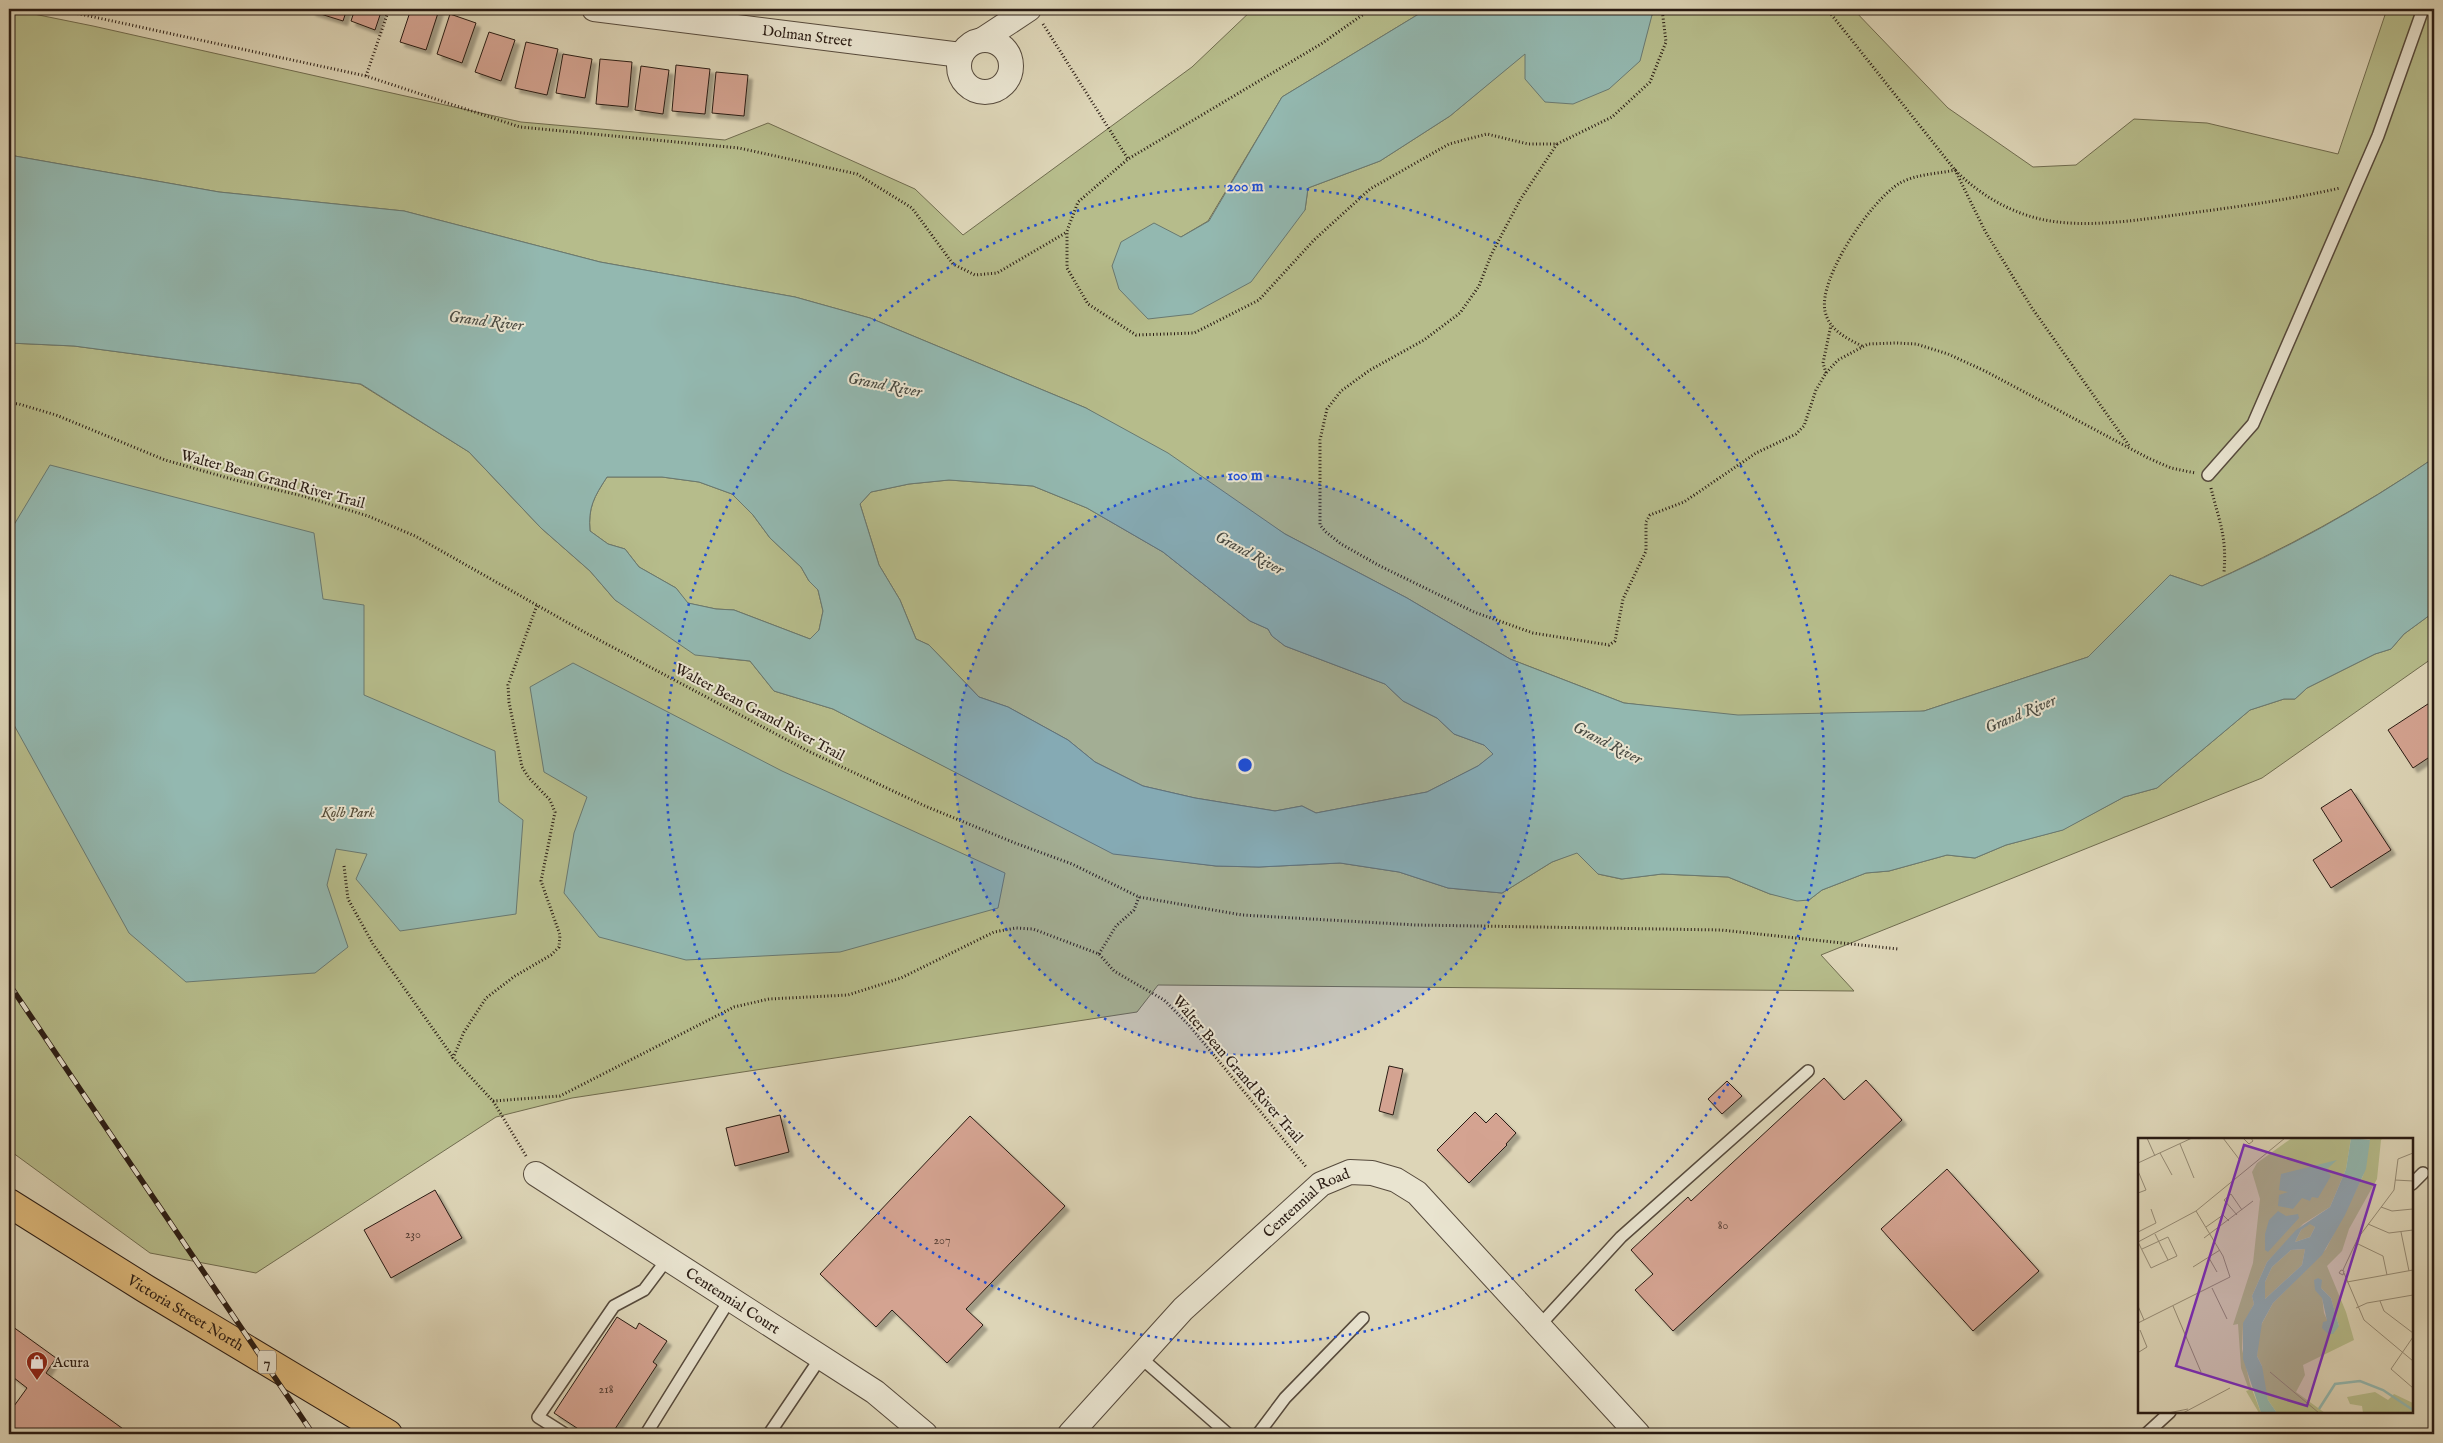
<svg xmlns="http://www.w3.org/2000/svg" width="2443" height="1443" viewBox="0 0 2443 1443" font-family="'IM FELL English',serif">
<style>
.green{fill:#b6bc8b;stroke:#706c4f}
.water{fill:#93b8b0;stroke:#697971;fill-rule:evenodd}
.building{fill:#d4a391;stroke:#291b13;filter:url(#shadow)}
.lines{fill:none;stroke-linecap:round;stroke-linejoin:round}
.service-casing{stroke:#564a3c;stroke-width:14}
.minor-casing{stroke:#564a3c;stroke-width:26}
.primary-casing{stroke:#291b13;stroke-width:30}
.path{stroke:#291b13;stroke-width:3;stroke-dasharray:1 2.5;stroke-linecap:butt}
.service{stroke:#e9e4d0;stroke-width:11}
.minor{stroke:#e9e4d0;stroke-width:24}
.primary{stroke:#deba7c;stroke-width:28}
.rail-casing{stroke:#291b13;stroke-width:5.5}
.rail{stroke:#e9e4d0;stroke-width:4;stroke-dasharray:11;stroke-linecap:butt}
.ring{fill:none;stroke:#1d4ed8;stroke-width:2.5;stroke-dasharray:2.5 5}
.labels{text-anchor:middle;stroke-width:4;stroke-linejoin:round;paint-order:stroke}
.number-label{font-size:12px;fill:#543d32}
.shield{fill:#e9e4d0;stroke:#63574c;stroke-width:1}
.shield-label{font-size:14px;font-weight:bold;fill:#291b13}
.street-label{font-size:15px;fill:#291b13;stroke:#e9e4d0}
.park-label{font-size:15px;font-style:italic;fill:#534b37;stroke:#e9e4d0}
.poi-label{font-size:15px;fill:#291b13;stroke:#e9e4d0;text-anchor:start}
.water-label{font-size:16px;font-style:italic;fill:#494a42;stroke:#e9e4d0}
.inset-river{fill:none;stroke:#93b8b0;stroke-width:2.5}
.inset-road{fill:none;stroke:#958b75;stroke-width:1}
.view{fill:#7b2cbf;fill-opacity:0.15;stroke:#7b2cbf;stroke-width:2.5}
.inset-edge{fill:none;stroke:#291b13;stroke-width:2.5}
.centre{fill:#1d4ed8;stroke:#e9e4d0;stroke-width:2.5}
.ring-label{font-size:15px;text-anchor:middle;font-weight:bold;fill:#1d4ed8;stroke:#e9e4d0;stroke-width:4;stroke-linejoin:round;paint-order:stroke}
</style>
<defs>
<filter id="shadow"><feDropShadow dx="4.5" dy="4.5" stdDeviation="1" flood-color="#0004"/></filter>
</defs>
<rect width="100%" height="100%" fill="#ddd5b7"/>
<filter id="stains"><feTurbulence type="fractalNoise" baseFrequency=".004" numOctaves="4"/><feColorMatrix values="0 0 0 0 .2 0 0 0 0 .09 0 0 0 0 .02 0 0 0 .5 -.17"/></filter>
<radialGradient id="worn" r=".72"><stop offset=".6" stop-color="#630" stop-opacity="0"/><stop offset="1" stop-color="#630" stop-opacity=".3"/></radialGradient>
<g class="green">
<path d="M9,9L93,26L521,122L725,140L768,123L915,189L963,235L1192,67L1253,9H1427L1282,97L1208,221L1181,237L1112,266L1305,210L1308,188L1380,161L1450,116L1525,53L1652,16L1649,9H1853L1948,108L2033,167L2076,165L2134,119L2207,123L2338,154L2387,9H2434V458C2361,508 2283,550 2202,586L2170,575L2088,657L1924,711L1810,725L1624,703L1510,659L1407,598L1285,534L1086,408L870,318L795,297L600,262L404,211L219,192L9,155Z"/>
<polygon points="9,343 74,346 360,384 469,452 541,528 590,571 615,600 719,658 750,661 774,691 833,709 1113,853 1216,866 1259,867 1340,863 1399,872 1448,888 1502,893 1552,862 1577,852 1598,874 1621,879 1662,874 1728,877 1770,894 1809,900 1822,890 1866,873 1889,871 1947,855 1975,858 2006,845 2062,830 2124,797 2157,788 2250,710 2284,699 2295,699 2307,688 2375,654 2391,649 2404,634 2434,612 2434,657 2262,778 1821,955 1854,991 1158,985 1137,1012 572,1098 496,1117 256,1273 150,1253 9,1150"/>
<path d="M607,477H662L699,482L732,494L753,515L770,538L801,567L809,581L818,590L823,611L819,630L810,639L734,610L716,609L687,603L676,588L639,567L625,549L608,544L590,531C588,507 594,497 607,477Z"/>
<polygon points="949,480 1033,486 1087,508 1163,552 1250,621 1268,629 1272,636 1285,646 1385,684 1403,701 1437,718 1454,734 1484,745 1494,754 1478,766 1427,792 1316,813 1302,806 1275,811 1195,798 1143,786 1095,762 1068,740 1008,707 979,697 929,645 916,639 900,600 879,565 860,504 871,492 909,484"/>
</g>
<g class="water">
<polygon points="1427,9 1649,9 1652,15 1640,61 1609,89 1573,104 1545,102 1525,79 1525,54 1450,116 1380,161 1308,188 1305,210 1251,282 1192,314 1148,319 1119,289 1112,266 1121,242 1154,223 1181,237 1209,221 1282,97"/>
<path d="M9,155L219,192L404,211L600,262L795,297L870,318L1086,408L1168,453L1285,534L1407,598L1510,659L1624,703L1738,715L1924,711L2088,657L2170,575L2202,586C2284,551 2361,508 2434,458V612L2404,634L2391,649L2375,654L2307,688L2295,699H2284L2250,710L2157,788L2124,797L2063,830L2006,845L1975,858L1947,855L1889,871L1866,873L1822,890L1809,900L1797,901L1770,894L1728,877L1662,874L1622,879L1598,874L1577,853L1552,862L1502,893L1448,888L1399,872L1340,863L1259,867L1216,866L1113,854L833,709L774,691L750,661L695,655L615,600L590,571L541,528L469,452L361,384L74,346L9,343ZM607,477H662L699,482L732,494L753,515L770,538L801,567L809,581L818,590L823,611L819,630L810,639L734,610L716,609L688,603L676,588L639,567L625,549L608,544L590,531C588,507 594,497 607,477ZM949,480L1033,486L1087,508L1163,552L1250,621L1268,629L1272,636L1285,646L1385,684L1403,701L1437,718L1454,734L1484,745L1493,754L1478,766L1427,792L1316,813L1302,806L1275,811L1195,798L1143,786L1095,762L1068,740L1008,707L979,697L929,645L916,639L900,600L879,565L860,504L871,492L909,484Z"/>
<polygon points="50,465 314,533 323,599 364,605 364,695 495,751 499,802 523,820 516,914 400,931 356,879 367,854 336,849 327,885 348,947 315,973 186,982 129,933 9,716 9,533"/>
<polygon points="573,663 782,771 1005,873 998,908 840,952 686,960 599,937 564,893 574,833 587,797 544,772 530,687"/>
</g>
<g class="building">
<polygon points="312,9 347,9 343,21 311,11"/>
<polygon points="355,9 382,9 375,30 351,21"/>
<polygon points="411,9 439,10 426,50 400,42"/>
<polygon points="450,14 476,23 462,63 437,54"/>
<polygon points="489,32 515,40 501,81 475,72"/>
<polygon points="526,42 558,49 547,95 515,88"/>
<polygon points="563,54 592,59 585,98 556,93"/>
<polygon points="600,59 632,62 628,107 596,104"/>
<polygon points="676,65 710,69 705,114 672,111"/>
<polygon points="641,66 669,70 663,114 635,110"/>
<polygon points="716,72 748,75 744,116 712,113"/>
<polygon points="2434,700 2434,754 2413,768 2388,730"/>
<polygon points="2351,789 2391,850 2331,888 2313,860 2342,841 2321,808"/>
<polygon points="1389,1066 1403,1069 1393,1115 1379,1111"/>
<polygon points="1824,1078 1844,1100 1866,1080 1902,1120 1673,1331 1635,1290 1653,1274 1631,1250 1688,1197 1691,1201"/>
<polygon points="1727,1081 1742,1096 1722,1114 1708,1099"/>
<polygon points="1475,1112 1486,1123 1496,1113 1516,1133 1506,1144 1507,1145 1469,1183 1437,1150"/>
<polygon points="780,1115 789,1152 735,1166 726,1128"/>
<polygon points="970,1116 1065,1206 966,1309 983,1325 947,1363 892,1310 876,1327 820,1274"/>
<polygon points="1947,1169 2039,1271 1973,1331 1881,1229"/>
<polygon points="435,1190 462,1238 391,1278 364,1230"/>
<polygon points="617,1317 636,1329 639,1323 667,1341 653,1362 657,1365 613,1432 616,1434 586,1434 554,1413"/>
<polygon points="9,1324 56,1358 46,1373 130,1434 9,1434 9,1413 27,1388 9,1374"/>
</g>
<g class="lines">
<g class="service-casing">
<g id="service">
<polyline points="2208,475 2253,424 2378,136 2423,9"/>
<polyline points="2412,1184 2423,1173"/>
<polyline points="1539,1326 1621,1237 1808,1071"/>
<polyline points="1140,1357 1228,1434"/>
<polyline points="565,1434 538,1417 614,1306 644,1290 668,1258"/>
<polyline points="646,1434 730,1299"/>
<polyline points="769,1434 821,1357"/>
<polyline points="1258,1434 1285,1398 1363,1318"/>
<polyline points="2146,1434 2170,1412"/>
</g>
</g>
<g class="minor-casing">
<g id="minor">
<path id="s1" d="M594,9L961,55"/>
<circle cx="985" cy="66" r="26"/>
<polyline points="982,40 1029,9"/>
<path id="s2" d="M536,1174L875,1392L925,1434"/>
<path id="s3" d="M1070,1434L1183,1309L1321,1184L1350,1172L1372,1173L1396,1180L1417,1193L1638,1434"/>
</g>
</g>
<g class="primary-casing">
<g id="primary">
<path id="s4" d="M9,1203L146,1289L388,1434"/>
</g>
</g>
<g class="path">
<polyline points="57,9 366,76 520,127 739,148 857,174 912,208 953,264 975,275 997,273 1067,232"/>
<polyline points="1371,9 1321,44 1128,159 1078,202 1067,231 1067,268 1088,304 1136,335 1194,333 1259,300 1314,240 1370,189 1449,144 1487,134 1528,144 1557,144 1612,117 1650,82 1666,42 1662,9"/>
<path d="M1827,9L1955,170C1979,194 2007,211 2040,219C2084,229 2138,220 2183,214C2236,207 2288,200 2340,188"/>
<polyline points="1043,24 1128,159"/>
<polyline points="366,76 389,9"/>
<polyline points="1557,144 1520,200 1491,255 1479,286 1460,313 1424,340 1370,370 1341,391 1327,409 1320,440 1320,525 1326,532 1341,544 1380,566 1474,612 1533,633 1609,645 1615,641 1623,599 1646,551 1646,522 1650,515 1684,502 1756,453 1796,434 1804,426 1816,390 1826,373 1838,360 1868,344 1896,343 1916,344 1948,354 1985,371 2148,458 2171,468 2195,473"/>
<path d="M1862,346C1846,338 1829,330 1825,311C1818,278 1872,199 1900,183C1916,174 1937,174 1955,170L1985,231L2032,308L2130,447"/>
<polyline points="1826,373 1823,363 1831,325"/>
<polyline points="9,403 19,404 56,415 165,460 235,480 303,496 368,516 415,536 586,633 808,751 925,806 1015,843 1072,864 1139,897 1242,915 1416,925 1721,930 1898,949"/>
<path d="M2211,488C2219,521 2227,536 2224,572"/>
<polyline points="344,866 348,899 373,944 453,1057"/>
<polyline points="1099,954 1116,926 1134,910 1139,897"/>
<polyline points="493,1101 560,1096 734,1007 769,999 848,995 901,978 994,932 1016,928 1033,929 1099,954 1114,971 1164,1000 1189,1025 1307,1168"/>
<polyline points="526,1156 493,1101 453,1058 464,1032 486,998 515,976 551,955 559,947 560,935 541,881 555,812 550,800 529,778 522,767 509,702 508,685 537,605"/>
</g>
<use href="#service" class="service"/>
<use href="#minor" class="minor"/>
<use href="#primary" class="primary"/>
<g class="rail-casing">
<polyline id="rail" points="9,984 313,1434"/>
</g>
<use href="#rail" class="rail"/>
</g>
<circle cx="1245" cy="765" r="290" fill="#1d4ed8" fill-opacity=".12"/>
<g class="ring">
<circle cx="1245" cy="765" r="290"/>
<circle cx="1245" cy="765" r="579"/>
</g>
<defs>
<g id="shop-pin" transform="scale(1.125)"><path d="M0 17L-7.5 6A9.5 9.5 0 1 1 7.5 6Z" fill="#8f2418" stroke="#e9e4d0"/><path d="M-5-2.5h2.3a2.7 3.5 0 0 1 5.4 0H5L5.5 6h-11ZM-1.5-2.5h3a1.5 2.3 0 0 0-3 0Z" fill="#fff"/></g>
</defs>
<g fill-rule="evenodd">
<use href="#shop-pin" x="37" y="1362"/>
</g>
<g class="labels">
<g class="number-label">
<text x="1723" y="1229">80</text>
<text x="413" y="1238">230</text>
<text x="942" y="1244">207</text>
<text x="606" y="1393">218</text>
</g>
<rect class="shield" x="258" y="1350.5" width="18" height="23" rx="4"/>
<g class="shield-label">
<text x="267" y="1367">7</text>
</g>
<g class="street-label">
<text dy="5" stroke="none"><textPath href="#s1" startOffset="215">Dolman Street</textPath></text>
<text transform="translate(273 479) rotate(15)" y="5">Walter Bean Grand River Trail</text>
<text transform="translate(760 712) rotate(28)" y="5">Walter Bean Grand River Trail</text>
<text transform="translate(1238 1069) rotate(49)" y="5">Walter Bean Grand River Trail</text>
<text dy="5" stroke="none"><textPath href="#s3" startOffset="332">Centennial Road</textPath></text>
<text dy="5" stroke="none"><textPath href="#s2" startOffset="234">Centennial Court</textPath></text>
<text dy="5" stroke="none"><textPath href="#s4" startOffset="208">Victoria Street North</textPath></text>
</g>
<g class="park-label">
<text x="348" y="817">Kolb Park</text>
</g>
<g class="poi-label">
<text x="53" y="1367">Acura</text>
</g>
<g class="water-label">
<text transform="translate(486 320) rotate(7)" y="6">Grand River</text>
<text transform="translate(885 384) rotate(11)" y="6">Grand River</text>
<text transform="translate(1250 552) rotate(28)" y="6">Grand River</text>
<text transform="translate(2020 713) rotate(-23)" y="6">Grand River</text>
<text transform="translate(1608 742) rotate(27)" y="6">Grand River</text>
</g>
</g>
<g transform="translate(2138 1138)">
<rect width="275" height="275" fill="#ddd5b7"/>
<path d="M154,0H213L208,31L192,69L165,86L129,124L114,158L116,166L105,187L104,211L112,246L123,275H121L108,253L111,252L103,230L100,186L95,187L115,125L122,61L114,34L119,25ZM232,0H245L243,2L239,41L211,91L204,113L189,128L208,174L216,202L165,227L167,237L158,254L187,275H139L130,262L124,239V228L119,218L121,191L135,165L188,111L225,38ZM182,140L183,150L193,160L201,188L190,184L186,175ZM172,85L177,89L172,99L157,104L163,92ZM167,111L164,127L127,161V144L134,129L153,112ZM237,254L250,262L256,256L275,265V275H225L224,268L212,266L209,259Z" fill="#b6bc8b" fill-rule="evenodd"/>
<path d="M213,0L232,2L228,31L207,77L184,117L135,165L124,185L119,218L124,228L130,262L139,275H123L105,221V185L116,166L114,158L129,124L158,92L192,69L208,31ZM172,86L177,89L172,99L157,104L163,92ZM167,111L164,127L127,161V144L134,129L153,112ZM199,22L188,32L193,38L180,60L174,59L172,63L164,60L155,71L140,68L141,57L150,54L141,52L143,36ZM140,73L148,78L160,76L161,80L130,114L127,112V96L131,82ZM180,140L184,142L183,150L193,160L201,188L195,196H190L184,190L185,184L189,183L184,160L177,152L176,142Z" fill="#93b8b0" fill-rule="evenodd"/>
<path class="inset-river" d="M181,271L197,246L222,243L245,252L275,272"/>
<path class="inset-road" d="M9,0L17,18M85,0L101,21M105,0L111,6L115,3L113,0M42,6L56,40M22,15L34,37M0,25L54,0M0,33L8,52L0,55M257,42L275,43M243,69L254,73L275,71M99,77L86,62L93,56L104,72M230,86L251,95L275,92M68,89L85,77L91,83M0,94L18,85L13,71M263,94L271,133M17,96L30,122M66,100L115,63M0,104L13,130L39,118L30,99L4,111M0,104L58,73L147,0M218,105L245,118L249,137M71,120L79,134M55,129L82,112M203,132L206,133L205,137L201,135ZM205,132L220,100L256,52L260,21L275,15M206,135L226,182L275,223M209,144L275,132M74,150L89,181M242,163L246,173L275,195M0,168L6,182M35,168L63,234M218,170L229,165L275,157M0,185L92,139L85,118L58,73M275,199L253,231L275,250M1,214L9,209L2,192M132,234L181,275M30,275L50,271M45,275L92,250"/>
<path class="view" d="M106,7L237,47L169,268L38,228Z"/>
<rect width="275" height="275" class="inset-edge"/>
</g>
<circle cx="1245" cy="765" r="8" class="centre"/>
<g class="ring-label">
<text x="1245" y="191">200 m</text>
<text x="1245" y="480">100 m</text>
</g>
<rect width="2443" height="1443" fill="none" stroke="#ddd5b7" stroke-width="30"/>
<rect x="10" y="10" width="2423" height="1423" fill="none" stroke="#291b13" stroke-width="2.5"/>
<rect x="15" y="15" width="2413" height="1413" fill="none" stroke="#291b13"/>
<rect width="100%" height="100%" filter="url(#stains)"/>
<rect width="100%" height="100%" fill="url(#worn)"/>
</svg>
